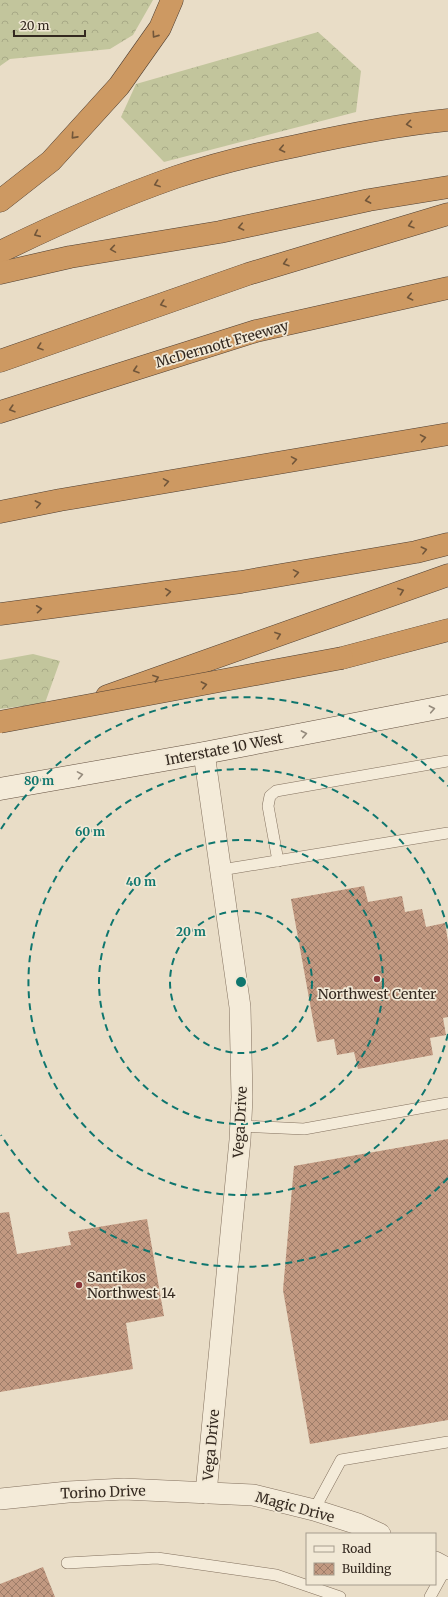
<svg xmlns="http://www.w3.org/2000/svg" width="448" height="1597" viewBox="0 0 448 1597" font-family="Merriweather,serif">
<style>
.forest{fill:url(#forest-crowns)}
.building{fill:url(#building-cross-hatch)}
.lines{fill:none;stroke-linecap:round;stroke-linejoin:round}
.lane-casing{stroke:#82705e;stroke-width:12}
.street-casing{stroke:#82705e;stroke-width:22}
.secondary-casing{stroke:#645141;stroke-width:23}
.highway-casing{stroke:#503f32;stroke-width:23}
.lane{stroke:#f4ebd9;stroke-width:11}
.street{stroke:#f4ebd9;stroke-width:21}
.secondary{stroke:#f4ebd9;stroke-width:22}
.highway{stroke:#cd9962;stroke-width:22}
.highway-bridge-casing{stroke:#503f32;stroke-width:23;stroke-linecap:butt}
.highway-bridge{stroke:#cd9962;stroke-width:22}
.oneway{stroke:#71563a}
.oneway2{stroke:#948a7c}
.ring{fill:none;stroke:#0f766e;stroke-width:2;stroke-dasharray:7 5}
.poi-dot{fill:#8a363a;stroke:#f1e8d5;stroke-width:1.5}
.labels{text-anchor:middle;stroke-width:3.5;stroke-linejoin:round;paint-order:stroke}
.street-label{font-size:14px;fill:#342920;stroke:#f1e8d5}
.poi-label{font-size:14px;fill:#342920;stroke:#f1e8d5}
.centre{fill:#0f766e;stroke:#f1e8d5;stroke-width:2}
.ring-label{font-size:12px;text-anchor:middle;font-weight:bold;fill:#0f766e;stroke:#f1e8d5;stroke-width:3.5;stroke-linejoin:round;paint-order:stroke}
</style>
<defs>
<pattern id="forest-crowns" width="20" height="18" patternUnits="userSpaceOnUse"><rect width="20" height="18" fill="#c2c59c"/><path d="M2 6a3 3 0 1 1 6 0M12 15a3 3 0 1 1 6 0" fill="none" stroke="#a7a986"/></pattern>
<pattern id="building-cross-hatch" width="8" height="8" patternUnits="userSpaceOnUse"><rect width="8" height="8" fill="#c29981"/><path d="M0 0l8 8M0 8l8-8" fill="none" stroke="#9e7d69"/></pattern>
</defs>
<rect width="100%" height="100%" fill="#e9ddc7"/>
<g class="forest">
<polygon points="0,0 153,0 133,35 110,49 10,59 0,66"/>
<polygon points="318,32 361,71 356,112 164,162 121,117 136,84"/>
<polygon points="33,654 60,661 45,703 0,709 0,660"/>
</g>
<g class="building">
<polygon points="364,886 368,902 402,896 405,912 422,909 426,927 445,923 448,941 448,1017 443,1018 446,1035 430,1038 433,1055 358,1069 354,1052 337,1055 334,1039 317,1042 291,899"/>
<polygon points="448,1139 448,1420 310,1444 283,1290 294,1166"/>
<polygon points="9,1212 17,1254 71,1245 68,1232 147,1219 164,1316 126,1323 133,1369 0,1392 0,1213"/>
<polygon points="43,1567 55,1597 0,1597 0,1584"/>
</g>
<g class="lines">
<g class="lane-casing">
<g id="lane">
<polyline points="278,861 268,806 270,796 276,791 448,761"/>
<polyline points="221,870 448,833"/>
<polyline points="241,1126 304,1129 448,1103"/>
<polyline points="314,1510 341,1460 448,1442"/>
<polyline points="67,1563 157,1558 276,1575 340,1597"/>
<polyline points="430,1597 446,1568"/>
</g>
</g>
<g class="street-casing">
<g id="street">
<polyline points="204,753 240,1007 242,1097 240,1140 206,1493"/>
<polyline points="0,1499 68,1492 124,1489 253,1495 314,1510 358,1524 380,1534"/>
<polyline points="435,1562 448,1569"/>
</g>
</g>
<g class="secondary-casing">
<polyline id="secondary" points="0,789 204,753 448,706"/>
</g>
<g class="highway-casing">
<g id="highway">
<polyline points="0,201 51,161 119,86 160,28 172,0"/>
<path d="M0,252C57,224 116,198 176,177C215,164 256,154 296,146C346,135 397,125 448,120"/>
<polyline points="0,273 70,257 220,232 369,200 448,187"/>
<polyline points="0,361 248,274 448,214"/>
<polyline points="0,412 256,331 448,288"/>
<polyline points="0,512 60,500 448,434"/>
<polyline points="0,614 241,582 416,552 448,544"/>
<polyline points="342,658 448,630"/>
<polyline points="107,696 448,575"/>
</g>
</g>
<use href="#lane" class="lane"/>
<use href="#street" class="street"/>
<use href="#secondary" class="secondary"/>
<use href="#highway" class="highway"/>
<g class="highway-bridge-casing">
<polyline id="highway-bridge" points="0,722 342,658"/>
</g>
<use href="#highway-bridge" class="highway-bridge"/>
</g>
<defs><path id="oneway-chevron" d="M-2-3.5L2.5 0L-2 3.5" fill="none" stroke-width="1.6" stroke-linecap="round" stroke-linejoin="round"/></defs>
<g class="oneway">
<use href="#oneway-chevron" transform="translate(155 35) rotate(125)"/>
<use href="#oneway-chevron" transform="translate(409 124) rotate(172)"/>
<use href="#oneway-chevron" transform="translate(74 136) rotate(132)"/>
<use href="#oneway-chevron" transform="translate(282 149) rotate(168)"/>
<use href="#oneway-chevron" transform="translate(157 184) rotate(160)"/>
<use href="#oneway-chevron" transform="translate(368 200) rotate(169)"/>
<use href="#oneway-chevron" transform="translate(411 225) rotate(163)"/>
<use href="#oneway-chevron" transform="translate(241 227) rotate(168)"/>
<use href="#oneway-chevron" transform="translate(37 234) rotate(156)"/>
<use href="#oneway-chevron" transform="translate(113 249) rotate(171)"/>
<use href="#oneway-chevron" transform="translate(286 263) rotate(163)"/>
<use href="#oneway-chevron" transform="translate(410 297) rotate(167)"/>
<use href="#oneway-chevron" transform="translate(163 304) rotate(161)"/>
<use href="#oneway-chevron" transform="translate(40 347) rotate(161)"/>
<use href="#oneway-chevron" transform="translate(136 370) rotate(162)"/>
<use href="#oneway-chevron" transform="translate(12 409) rotate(163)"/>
<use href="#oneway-chevron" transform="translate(423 438) rotate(-10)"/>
<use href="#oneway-chevron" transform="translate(294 460) rotate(-10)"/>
<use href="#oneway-chevron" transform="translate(166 482) rotate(-10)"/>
<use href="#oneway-chevron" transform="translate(38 504) rotate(-11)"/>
<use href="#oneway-chevron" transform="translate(424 550) rotate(-14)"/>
<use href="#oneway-chevron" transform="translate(296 573) rotate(-10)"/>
<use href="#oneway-chevron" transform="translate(401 591) rotate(-20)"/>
<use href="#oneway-chevron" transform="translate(168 592) rotate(-8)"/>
<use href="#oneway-chevron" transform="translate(39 609) rotate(-7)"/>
<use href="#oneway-chevron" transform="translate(278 635) rotate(-20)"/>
<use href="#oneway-chevron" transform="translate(156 678) rotate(-20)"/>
<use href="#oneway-chevron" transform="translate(204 685) rotate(-11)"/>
</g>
<g class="oneway2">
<use href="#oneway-chevron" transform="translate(432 709) rotate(-11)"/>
<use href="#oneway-chevron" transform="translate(304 734) rotate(-11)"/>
<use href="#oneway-chevron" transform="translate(80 775) rotate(-10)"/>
</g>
<g class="ring">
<circle cx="241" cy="982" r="71"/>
<circle cx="241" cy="982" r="142"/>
<path d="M448 1034A213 213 0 1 1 448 930"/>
<path d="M448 1178A285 285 0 0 1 1 1135M1 829A285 285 0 0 1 448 786"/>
</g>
<g class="poi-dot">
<circle cx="377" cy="979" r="4"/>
<circle cx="79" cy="1285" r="4"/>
</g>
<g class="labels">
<g class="street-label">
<text transform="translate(222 344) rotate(-16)" y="5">McDermott Freeway</text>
<text transform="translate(224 749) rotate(-11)" y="5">Interstate 10 West</text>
<text transform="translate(240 1122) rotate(-87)" y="5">Vega Drive</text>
<text transform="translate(211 1445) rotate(-85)" y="5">Vega Drive</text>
<text transform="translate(103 1492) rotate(-2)" y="5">Torino Drive</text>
<text transform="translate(295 1507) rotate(15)" y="5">Magic Drive</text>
</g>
<g class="poi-label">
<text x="377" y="999">Northwest Center</text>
<text x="87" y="1282" text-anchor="start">Santikos<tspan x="87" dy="16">Northwest 14</tspan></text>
</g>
</g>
<circle cx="241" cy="982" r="6" class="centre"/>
<g class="ring-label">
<text x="39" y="785">80 m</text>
<text x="90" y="836">60 m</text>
<text x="141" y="886">40 m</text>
<text x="191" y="936">20 m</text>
</g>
<rect x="306" y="1533" width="130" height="52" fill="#f1e8d5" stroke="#a59c8d"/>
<rect x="314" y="1546" width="20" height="6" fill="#f4ebd9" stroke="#a59c8d"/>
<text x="342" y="1553" font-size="12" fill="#342920">Road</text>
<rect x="314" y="1563" width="20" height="12" fill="url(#building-cross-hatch)" stroke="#a59c8d"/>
<text x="342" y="1573" font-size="12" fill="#342920">Building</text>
<path d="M14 30v6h71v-6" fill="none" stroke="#342920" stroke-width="2"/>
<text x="20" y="30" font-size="12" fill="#342920" stroke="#f1e8d5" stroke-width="3" paint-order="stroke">20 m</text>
</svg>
